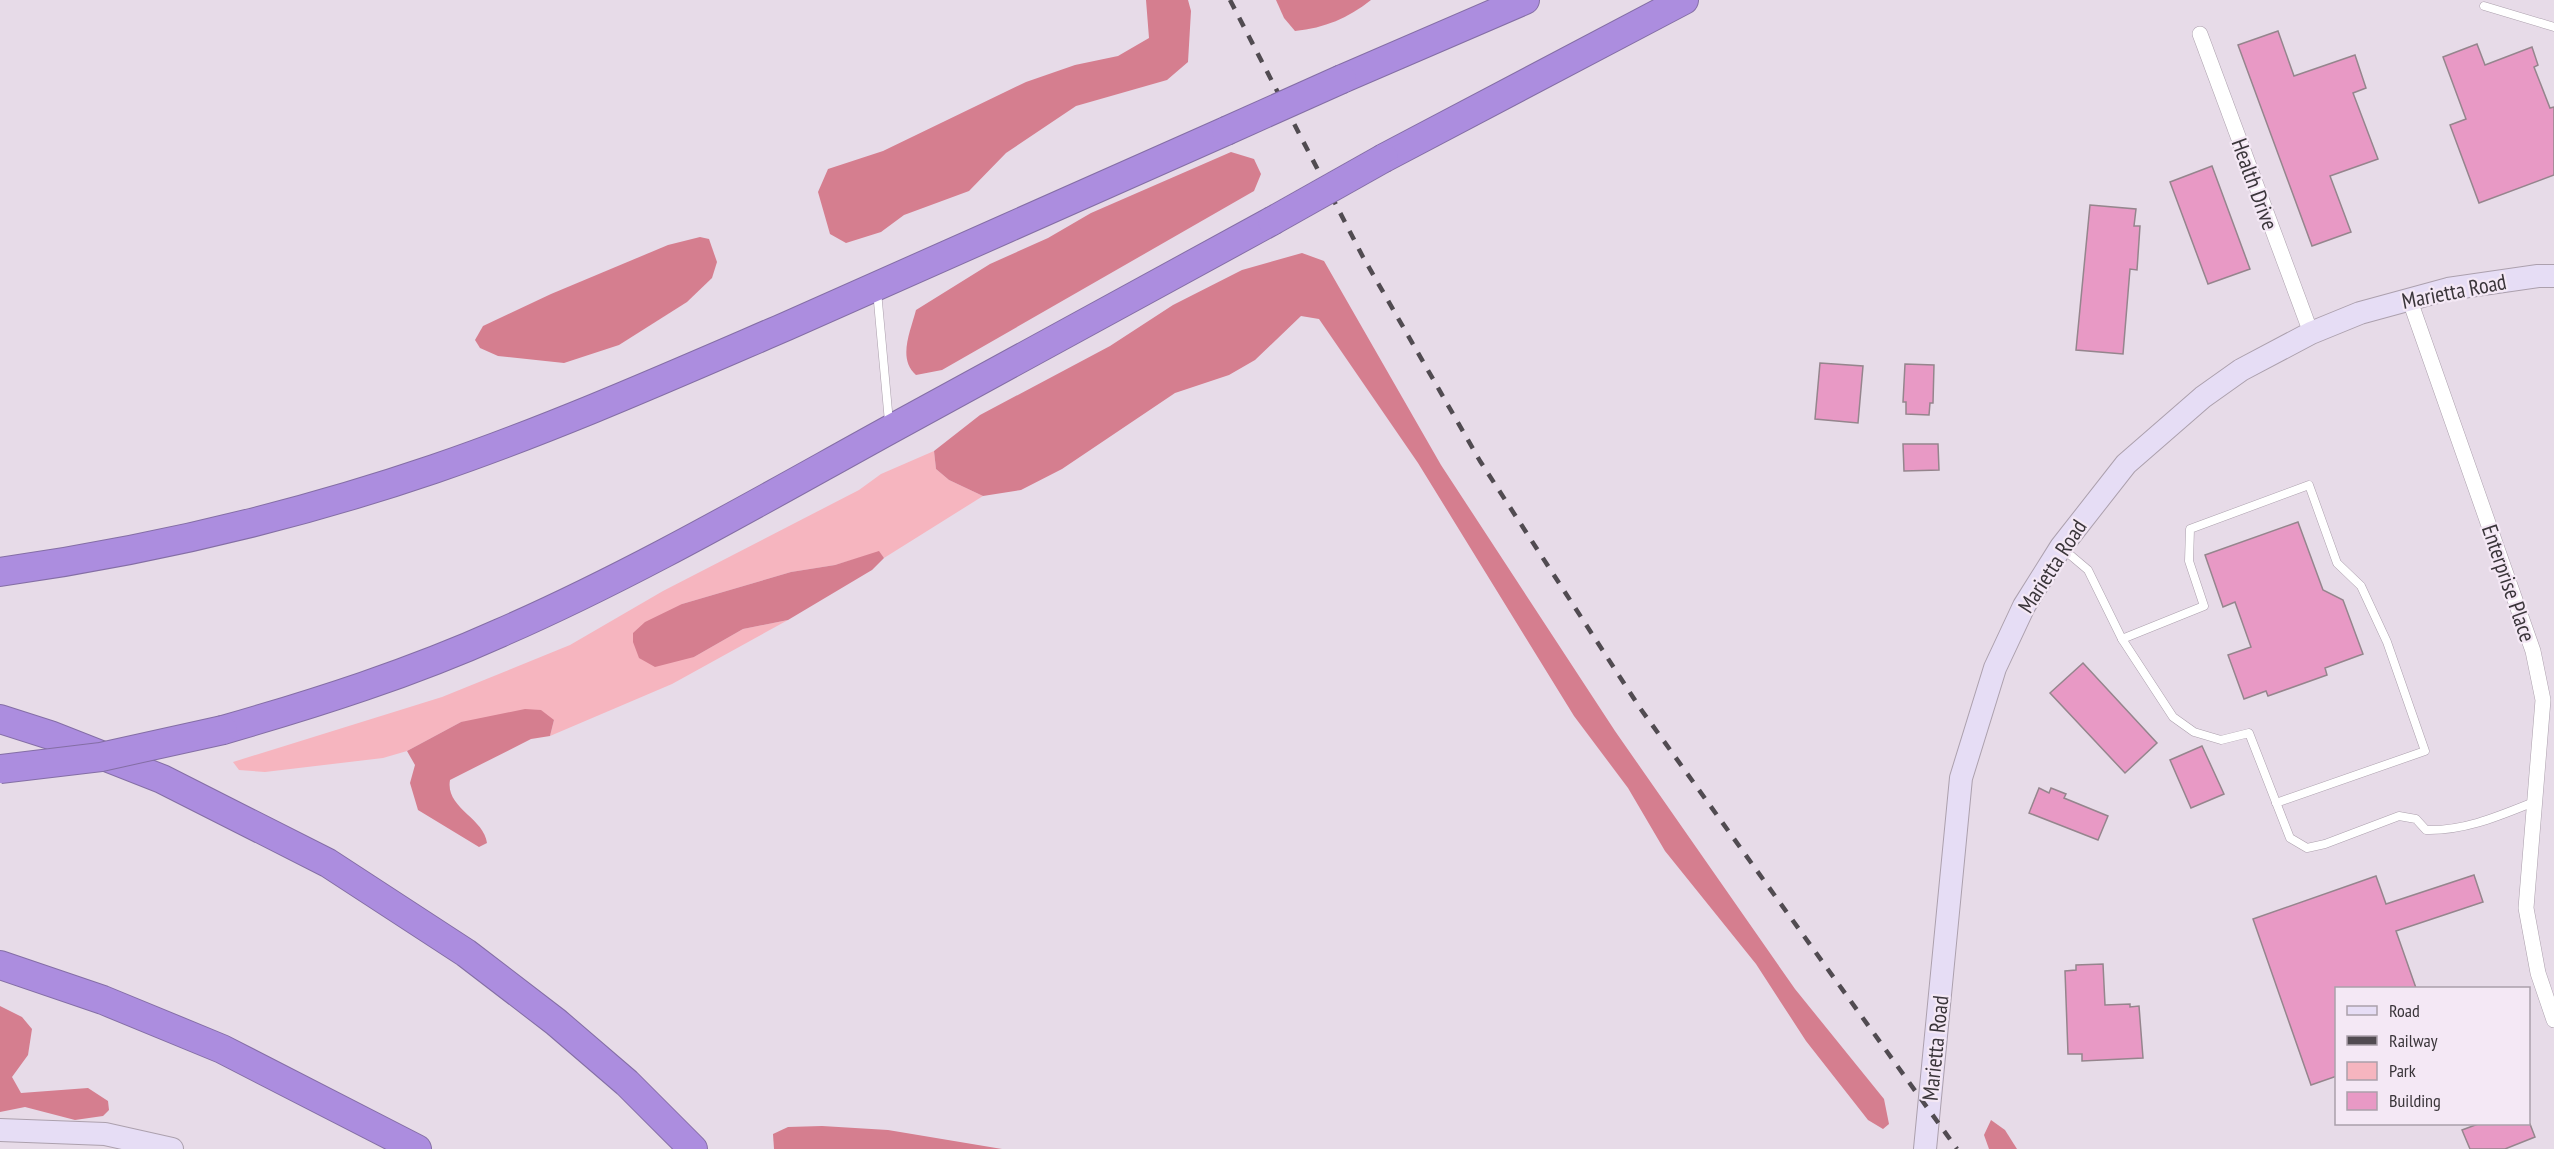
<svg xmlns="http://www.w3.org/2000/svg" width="2554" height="1149" viewBox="0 0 2554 1149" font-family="'PT Sans Narrow',sans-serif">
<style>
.green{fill:#f6b5bf}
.forest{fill:#d57e8f}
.building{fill:#e899c5;stroke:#95858d;stroke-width:1.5}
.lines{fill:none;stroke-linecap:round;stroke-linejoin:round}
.lane-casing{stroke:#aca0ad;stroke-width:9}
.street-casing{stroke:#aca0ad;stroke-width:16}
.secondary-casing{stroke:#aca0ad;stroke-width:24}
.highway-casing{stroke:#846ea5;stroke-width:30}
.lane{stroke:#fff;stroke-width:8}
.street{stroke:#fff;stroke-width:15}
.secondary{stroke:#e6ddf5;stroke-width:22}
.highway{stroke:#ac8ddf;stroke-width:28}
.rail{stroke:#514b51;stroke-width:4.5;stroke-dasharray:10 10;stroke-linecap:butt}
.highway-bridge-casing{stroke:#846ea5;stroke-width:30;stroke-linecap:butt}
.highway-bridge{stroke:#ac8ddf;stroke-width:28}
.labels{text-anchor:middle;stroke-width:4.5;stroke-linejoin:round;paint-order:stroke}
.street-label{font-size:22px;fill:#3a353a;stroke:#f4e8f5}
</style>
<rect width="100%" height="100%" fill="#e7dbe8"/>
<polygon class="green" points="934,451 936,469 949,480 983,496 884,558 879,552 835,565 791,572 682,604 694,657 743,629 788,620 672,684 550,736 554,720 461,722 407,751 383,758 265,772 239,770 233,762 442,697 570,645 663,591 859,490 881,474"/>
<g class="forest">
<polygon points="1146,0 1188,0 1191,11 1188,62 1167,80 1076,106 1006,153 969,191 904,215 881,232 846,243 830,234 818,192 828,169 883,151 1026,82 1075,65 1118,56 1149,38"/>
<path d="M1276,0H1371C1348,18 1325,28 1295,31L1284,18Z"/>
<path d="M1231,152L1254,159L1261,174L1254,191L942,370L916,375C897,359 911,330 916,310L990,264L1048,238L1091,213Z"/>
<polygon points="700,237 709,239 717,262 712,278 687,302 619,345 564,363 498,356 480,348 475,340 483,326 551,294 668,245"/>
<polygon points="1302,253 1324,261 1441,465 1615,731 1795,989 1884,1099 1889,1124 1883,1129 1868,1120 1806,1041 1756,964 1665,851 1628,788 1574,716 1418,463 1319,319 1301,316 1255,360 1229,375 1175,393 1062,469 1021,490 983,496 949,480 936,469 934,451 980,415 1110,346 1173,305 1242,270"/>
<polygon points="879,551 884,558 872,570 788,620 743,629 694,657 655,667 639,658 633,642 633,633 645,622 682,604 791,572 835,565"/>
<path d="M525,709L541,710L554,720L550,736L531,739L450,780C445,808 484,818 487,843L479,847L418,810L410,783L415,765L407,751L461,722Z"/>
<polygon points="0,1006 22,1017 32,1029 28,1055 12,1077 21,1093 88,1088 108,1101 109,1110 103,1116 75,1120 25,1107 0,1112"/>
<polygon points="1991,1120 2005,1130 2017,1149 1989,1149 1984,1135"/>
<polygon points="822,1126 888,1130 1002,1149 774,1149 773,1134 788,1127"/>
</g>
<g class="building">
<polygon points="2278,31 2294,76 2355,55 2366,88 2353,93 2378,159 2330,176 2351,232 2312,246 2238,45"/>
<polygon points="2477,44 2485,65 2532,47 2538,65 2534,67 2550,108 2554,107 2554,175 2479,203 2450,125 2466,119 2443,57"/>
<polygon points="2212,166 2250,269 2208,284 2170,182"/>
<polygon points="2090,205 2136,209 2134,226 2140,226 2137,270 2130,269 2123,354 2076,350"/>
<polygon points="1820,363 1863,366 1858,423 1815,419"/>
<polygon points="1905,364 1934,365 1933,403 1930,403 1929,415 1906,414 1906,402 1903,402"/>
<polygon points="1903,444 1938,444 1939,470 1904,471"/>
<polygon points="2298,522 2323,590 2343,600 2363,654 2325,668 2327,675 2268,696 2266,691 2244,699 2228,655 2251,647 2235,602 2223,607 2205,555"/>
<polygon points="2083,663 2157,743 2125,773 2050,693"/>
<polygon points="2202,746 2224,794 2191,808 2170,760"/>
<polygon points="2039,788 2049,793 2051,788 2066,794 2064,798 2108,816 2098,840 2029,813"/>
<polygon points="2474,875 2483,902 2396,931 2416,988 2337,988 2337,1076 2311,1085 2253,919 2376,876 2386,904"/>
<polygon points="2103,964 2105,1005 2130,1004 2130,1007 2139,1006 2143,1058 2082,1061 2082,1054 2068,1054 2065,971 2076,970 2076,965"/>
<polygon points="2478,1124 2530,1124 2535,1137 2505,1149 2470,1149 2462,1130"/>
</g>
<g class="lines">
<g class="lane-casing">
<g id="lane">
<polyline points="2484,6 2554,27"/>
<polyline points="877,291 889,422"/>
<path d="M2062,548L2088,570L2122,639L2173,717L2194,732L2221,740L2249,733L2290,838L2307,848L2325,844L2399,816L2416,819L2426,830C2465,831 2499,816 2534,802"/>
<polyline points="2122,639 2204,606 2189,561 2190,529 2309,485 2337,563 2361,586 2387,642 2425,751 2276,803"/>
</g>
</g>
<g class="street-casing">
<g id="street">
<polyline points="2200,34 2311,333"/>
<polyline points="2409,298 2533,651 2543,700 2526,908 2538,973 2554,1020"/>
</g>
</g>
<g class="secondary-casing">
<g id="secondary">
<polyline points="0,1130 105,1134 172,1149"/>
<polyline points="1925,1149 1961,778 1995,668 2024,606 2061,547 2126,464 2203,397 2241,370 2311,333 2360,313 2448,289 2538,276 2554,276"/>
</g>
</g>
<g class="highway-casing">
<g id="highway">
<polyline points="1342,79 1525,0"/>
<polyline points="1384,158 1684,0"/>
<path d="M0,572C147,551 293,517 434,469C554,428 671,376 787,326C934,261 1079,196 1226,131"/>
<polyline points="0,719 50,735 162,779 328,863 466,953 556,1022 627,1083 693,1149"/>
<path d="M223,730C317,703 411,673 500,633C635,574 762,500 891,429C1018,359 1145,290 1272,221"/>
<polyline points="0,965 103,1000 222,1049 417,1149"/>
</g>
</g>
<use href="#lane" class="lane"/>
<use href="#street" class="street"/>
<use href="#secondary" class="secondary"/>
<use href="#highway" class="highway"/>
<polyline class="rail" points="1230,0 1363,257 1480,461 1640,708 1957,1149"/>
<g class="highway-bridge-casing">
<g id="highway-bridge">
<polyline points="1226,131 1342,79"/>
<polyline points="1272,221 1384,158"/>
<polyline points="0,769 101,757 223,730"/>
</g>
</g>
<use href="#highway-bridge" class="highway-bridge"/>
</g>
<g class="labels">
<g class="street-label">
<text transform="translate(2255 184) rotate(70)" y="8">Health Drive</text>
<text transform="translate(2454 291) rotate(-11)" y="8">Marietta Road</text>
<text transform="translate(2052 566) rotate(-57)" y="8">Marietta Road</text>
<text transform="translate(2509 583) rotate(71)" y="8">Enterprise Place</text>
<text transform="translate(1935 1048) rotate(-84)" y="8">Marietta Road</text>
</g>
</g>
<rect x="2335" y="987" width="195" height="138" fill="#f4e8f5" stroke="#aaa0aa" stroke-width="1.5"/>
<rect x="2347" y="1006" width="30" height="9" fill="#e6ddf5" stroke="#aaa0aa" stroke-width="1.5"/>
<text x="2389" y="1017" font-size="18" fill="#3a353a">Road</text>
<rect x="2347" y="1036" width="30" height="9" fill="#514b51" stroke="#aaa0aa" stroke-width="1.5"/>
<text x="2389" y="1047" font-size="18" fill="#3a353a">Railway</text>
<rect x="2347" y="1062" width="30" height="18" fill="#f6b5bf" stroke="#aaa0aa" stroke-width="1.5"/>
<text x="2389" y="1077" font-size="18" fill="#3a353a">Park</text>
<rect x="2347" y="1092" width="30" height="18" fill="#e899c5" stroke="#aaa0aa" stroke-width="1.5"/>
<text x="2389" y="1107" font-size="18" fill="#3a353a">Building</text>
</svg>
